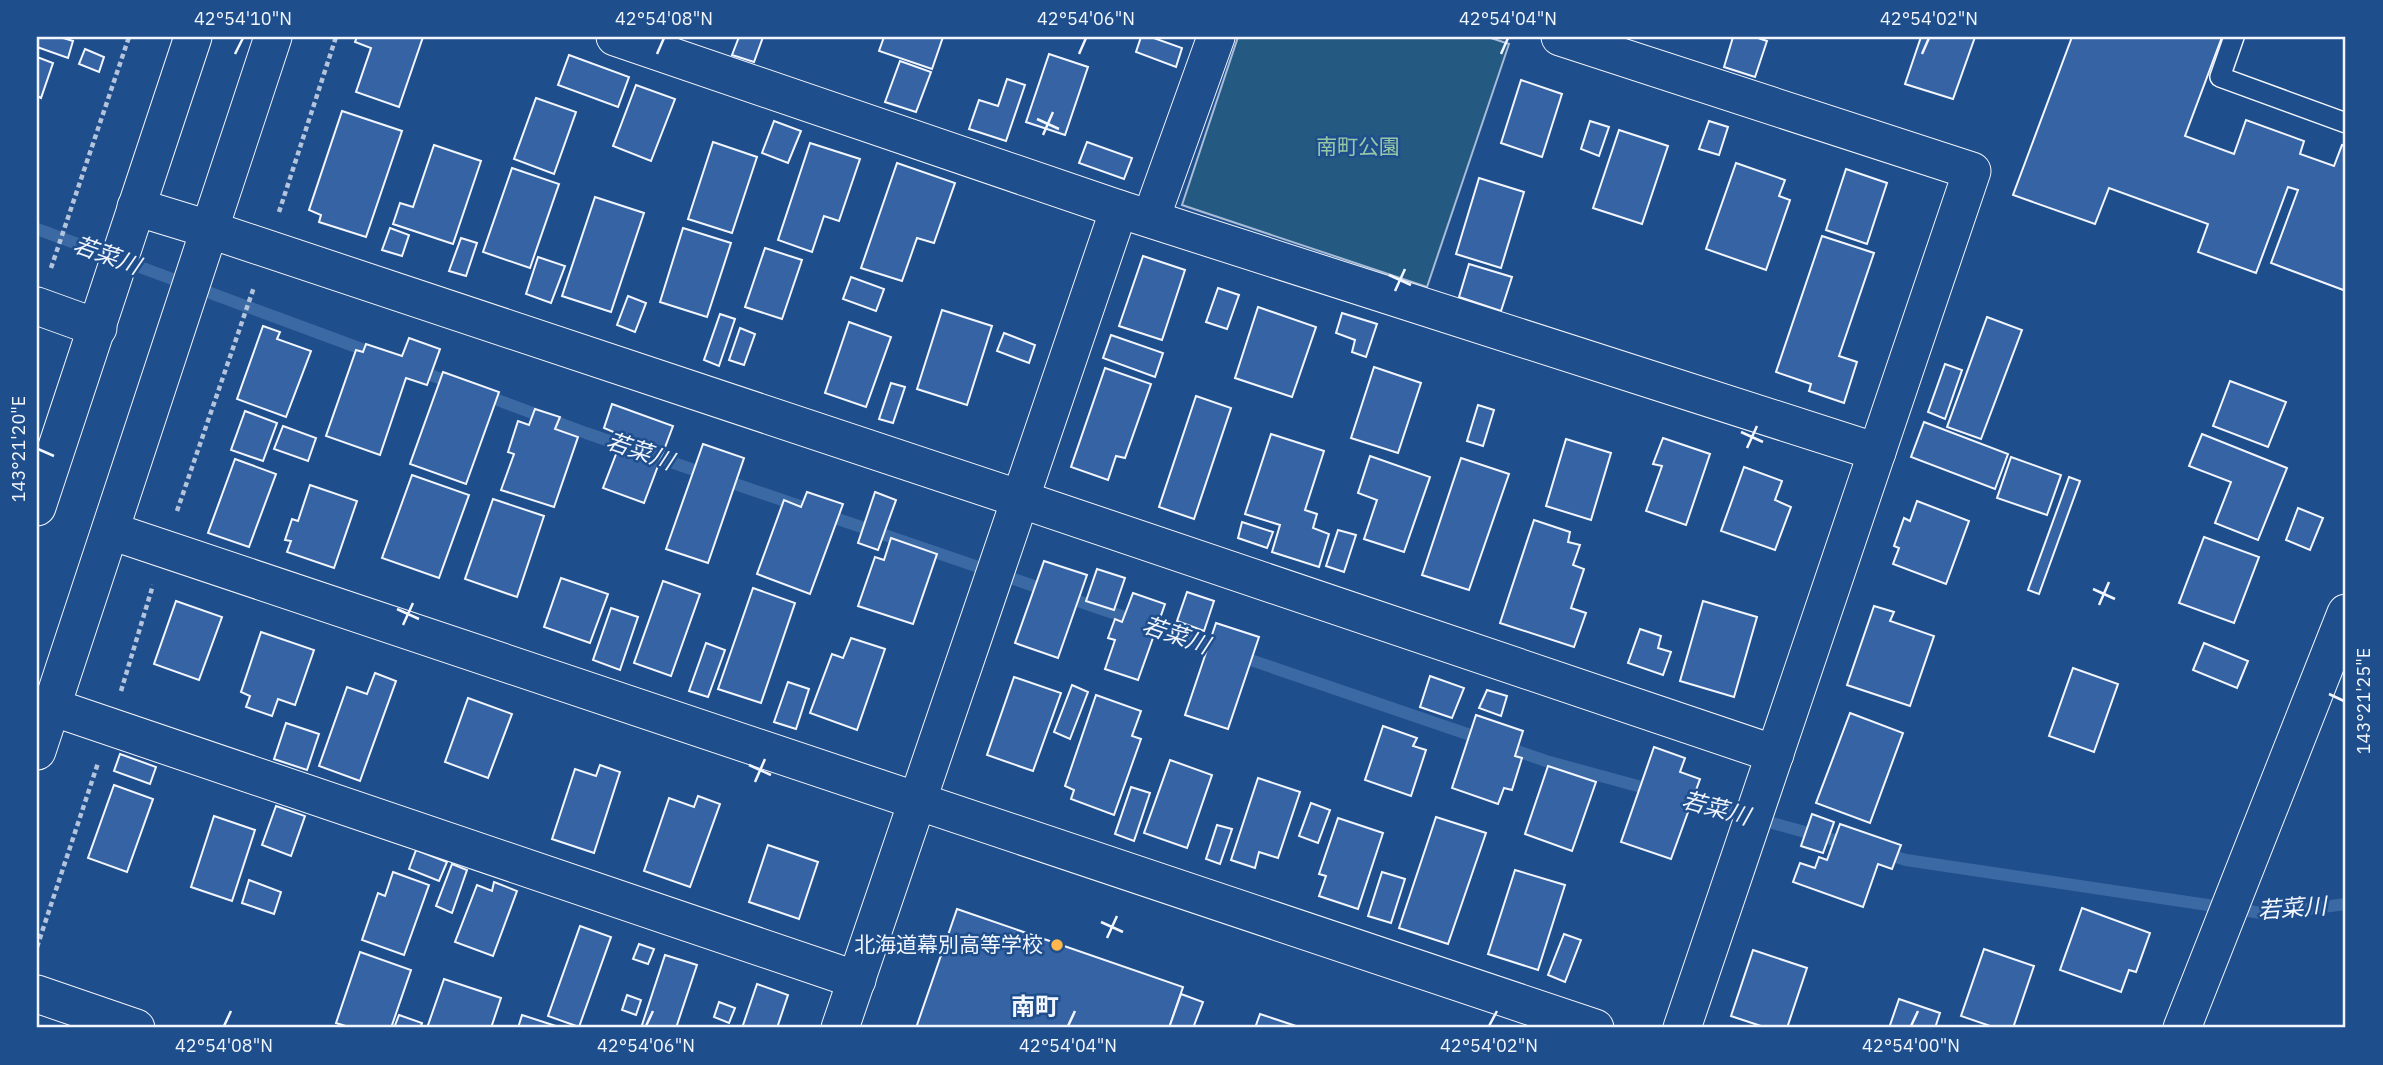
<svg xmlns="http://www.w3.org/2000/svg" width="2383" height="1065" viewBox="0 0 2383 1065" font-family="'IBM Plex Sans','Noto Sans JP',sans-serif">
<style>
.green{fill:#245a82;stroke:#a8bbd7;stroke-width:2}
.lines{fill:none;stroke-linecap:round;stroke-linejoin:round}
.stream{stroke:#3b69a3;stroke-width:12}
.building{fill:#3563a3;stroke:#f2f6ff;stroke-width:2}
.lane-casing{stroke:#f2f6ff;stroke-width:22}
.street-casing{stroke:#f2f6ff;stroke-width:39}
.path{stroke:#b3c4dc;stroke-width:4.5;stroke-dasharray:5 3.5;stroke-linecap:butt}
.lane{stroke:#1f4e8c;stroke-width:19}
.street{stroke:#1f4e8c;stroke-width:37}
.ticks{fill:none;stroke:#f2f6ff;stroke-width:2.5}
.poi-dot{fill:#ffb74d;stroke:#1f4e8c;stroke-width:2.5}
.labels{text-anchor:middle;stroke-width:5;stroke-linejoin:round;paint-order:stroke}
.park-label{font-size:21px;fill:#97c8a6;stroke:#1f4e8c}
.poi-label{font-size:21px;fill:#f2f6ff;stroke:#1f4e8c;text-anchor:end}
.water-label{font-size:23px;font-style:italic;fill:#f2f6ff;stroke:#1f4e8c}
.quarter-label{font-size:24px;font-weight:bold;fill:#f2f6ff;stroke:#1f4e8c}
.neatline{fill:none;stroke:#f2f6ff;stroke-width:2.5}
.ticks-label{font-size:18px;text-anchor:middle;fill:#f2f6ff}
</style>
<rect width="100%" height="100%" fill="#1f4e8c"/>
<polygon class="green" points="1238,37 1488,37 1509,44 1427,287 1182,205"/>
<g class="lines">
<g class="stream">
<polyline points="37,229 378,355"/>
<polyline points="415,369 457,385"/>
<polyline points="484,395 586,433 1485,740"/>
<polyline points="1503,746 1546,761 1656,791"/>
<polyline points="1677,797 1849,844"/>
<polyline points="1883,853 1906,860 2268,914 2346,904"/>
</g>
</g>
<g class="building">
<polygon points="37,37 60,37 73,41 68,58 37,47"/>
<polygon points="357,37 423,37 399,107 356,92 371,48 355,42"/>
<polygon points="739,37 763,37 754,62 732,55"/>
<polygon points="884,37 943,37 932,69 879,51"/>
<polygon points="1141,37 1151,37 1182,48 1176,67 1136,52"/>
<polygon points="1733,37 1755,37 1767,41 1755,77 1724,67"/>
<polygon points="1921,37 1975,37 1953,99 1905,84"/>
<polygon points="2072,37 2222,37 2185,136 2234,154 2246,120 2304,141 2300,154 2334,166 2342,145 2346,146 2346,291 2271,263 2298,190 2288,187 2256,273 2198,252 2208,224 2109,188 2095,224 2013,195"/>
<polygon points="85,49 104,57 99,72 79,64"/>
<polygon points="1049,54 1088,67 1065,135 1026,122"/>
<polygon points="569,55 629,77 618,107 558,85"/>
<polygon points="37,57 53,63 41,98 37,96"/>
<polygon points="900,61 931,72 916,112 885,102"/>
<polygon points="1007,79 1025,85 1006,141 969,129 979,100 998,106"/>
<polygon points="1521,80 1562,94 1542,157 1501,143"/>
<polygon points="636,85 675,99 651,161 613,146"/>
<polygon points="536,98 576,112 554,174 514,159"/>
<polygon points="342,111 402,131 366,237 319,222 321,215 309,210"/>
<polygon points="774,121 801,131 788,163 762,153"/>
<polygon points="1590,121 1609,127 1599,156 1581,149"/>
<polygon points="1709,121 1728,127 1719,155 1699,149"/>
<polygon points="1619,130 1668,146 1642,224 1593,208"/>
<polygon points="713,142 757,157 732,233 688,219"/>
<polygon points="1087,142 1132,158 1124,179 1079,163"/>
<polygon points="810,143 860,159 839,221 824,216 812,252 778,240"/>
<polygon points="434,145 481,161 453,244 393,224 400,203 413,207"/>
<polygon points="897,163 955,183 934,243 917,238 902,281 861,268"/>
<polygon points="1736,163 1785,180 1779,196 1790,200 1766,270 1706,249"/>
<polygon points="512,168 559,184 530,268 483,252"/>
<polygon points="1846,169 1887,183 1867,244 1826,230"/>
<polygon points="1479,178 1524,192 1501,268 1456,254"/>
<polygon points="595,197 644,213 611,312 562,296"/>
<polygon points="390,228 409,235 402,256 382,250"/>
<polygon points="683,228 731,243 707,317 660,302"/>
<polygon points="1822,236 1874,253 1839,356 1857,362 1844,403 1809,391 1811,384 1776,372"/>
<polygon points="461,238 477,243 466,276 449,271"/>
<polygon points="765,248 802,260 782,319 745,307"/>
<polygon points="1143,256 1185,270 1162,340 1119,326"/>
<polygon points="538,257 565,266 551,303 526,294"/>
<polygon points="1469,264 1512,277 1501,311 1459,297"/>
<polygon points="851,277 884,289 876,311 843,299"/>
<polygon points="1218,288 1239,295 1227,329 1206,322"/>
<polygon points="628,296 646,303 635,332 617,325"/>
<polygon points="1258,307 1316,327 1292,397 1235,378"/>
<polygon points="942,310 992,326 967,405 917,389"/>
<polygon points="1342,313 1377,324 1366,357 1352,352 1355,340 1336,333"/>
<polygon points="720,314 735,319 719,366 704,360"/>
<polygon points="1987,317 2022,330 1981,439 1947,427"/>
<polygon points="849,322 891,337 866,407 825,393"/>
<polygon points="263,326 280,332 277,339 311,351 286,417 237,399"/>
<polygon points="740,328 755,334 744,365 729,360"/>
<polygon points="1004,333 1035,345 1029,363 997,351"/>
<polygon points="1111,335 1163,353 1155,377 1103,358"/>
<polygon points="409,338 440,349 427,385 406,378 380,455 326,436 356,350 363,352 366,344 402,356"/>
<polygon points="1945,364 1962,370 1945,419 1928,412"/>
<polygon points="1374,367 1421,383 1398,453 1351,438"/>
<polygon points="1105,368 1151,384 1125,458 1116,456 1108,480 1071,467"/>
<polygon points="443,372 499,392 466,484 410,464"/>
<polygon points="2230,381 2286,402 2268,447 2213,426"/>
<polygon points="891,383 905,387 893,423 879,419"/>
<polygon points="1196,396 1231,408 1194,519 1159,507"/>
<polygon points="612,404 673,426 644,503 603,488 623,436 604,428"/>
<polygon points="1478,405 1494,410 1483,446 1467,441"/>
<polygon points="535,409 560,417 555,429 578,437 554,507 501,490 514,454 508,452 518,421 529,425"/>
<polygon points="245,411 277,423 263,461 231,450"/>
<polygon points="1924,422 2008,454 1995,489 1911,457"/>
<polygon points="283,426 316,438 308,461 274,449"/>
<polygon points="1271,434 1324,451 1305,510 1317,514 1313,528 1329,534 1319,567 1272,552 1280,525 1245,514"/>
<polygon points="2202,434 2287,468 2258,540 2215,523 2231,482 2189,466"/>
<polygon points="1663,438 1710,454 1686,525 1646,511 1662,466 1653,464"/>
<polygon points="1566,439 1611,453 1591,520 1546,506"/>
<polygon points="703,444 744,458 708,563 666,549"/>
<polygon points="1370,456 1430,477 1404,552 1364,539 1377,500 1358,493"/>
<polygon points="2011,457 2061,475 2047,515 1997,498"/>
<polygon points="1461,458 1509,474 1469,590 1422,575"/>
<polygon points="235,459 276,474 249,547 208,533"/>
<polygon points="1744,467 1782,481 1775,500 1791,507 1775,550 1721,531"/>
<polygon points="412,475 469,495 439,578 382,558"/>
<polygon points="2069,477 2080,481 2039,594 2028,590"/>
<polygon points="310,485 357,501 334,568 287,552 291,541 285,540 292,519 298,521"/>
<polygon points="807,492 843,504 810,594 757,574 784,500 801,507"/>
<polygon points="875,492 896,500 878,550 858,543"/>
<polygon points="493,499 544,516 517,597 465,579"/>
<polygon points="1917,501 1969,521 1946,584 1893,564 1899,548 1894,546 1904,518 1910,521"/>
<polygon points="2298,508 2323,518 2310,550 2286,540"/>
<polygon points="1534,520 1570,532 1568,542 1580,545 1573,565 1584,569 1571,608 1586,613 1574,647 1500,623"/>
<polygon points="1242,522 1273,532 1267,548 1238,538"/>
<polygon points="1338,530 1356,535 1344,572 1326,566"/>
<polygon points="2204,537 2259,557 2234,623 2179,603"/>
<polygon points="891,538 937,554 913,624 858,606 875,557 884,560"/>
<polygon points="1044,561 1087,575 1058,658 1015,643"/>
<polygon points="1097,569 1125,578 1114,610 1086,601"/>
<polygon points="561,578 608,594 590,643 544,627"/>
<polygon points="663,581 700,594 671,676 634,663"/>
<polygon points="753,588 795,603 761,703 718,689"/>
<polygon points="1187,592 1214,601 1204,631 1177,621"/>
<polygon points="1133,593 1165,604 1138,680 1105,669 1115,640 1108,638 1115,619 1122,622"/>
<polygon points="176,601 222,617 199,680 154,664"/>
<polygon points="1703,601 1757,617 1734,697 1680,681"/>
<polygon points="1874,606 1894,612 1890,621 1934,636 1910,706 1847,685"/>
<polygon points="611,608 638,617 620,670 593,660"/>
<polygon points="1216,623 1259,637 1228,729 1185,715"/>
<polygon points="1640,629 1661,636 1658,648 1671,652 1663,675 1628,663"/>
<polygon points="261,632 314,650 295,705 278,699 272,716 246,707 250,696 241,692"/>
<polygon points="851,638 885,649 857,730 810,713 832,654 843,658"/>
<polygon points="706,643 725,650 708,697 689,691"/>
<polygon points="2204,643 2248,661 2237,688 2193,670"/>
<polygon points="2073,668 2118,684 2094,752 2049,736"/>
<polygon points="375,673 396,681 360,781 319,766 347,687 367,694"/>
<polygon points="1430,676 1464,688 1452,718 1420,707"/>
<polygon points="1014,677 1061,693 1033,771 987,755"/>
<polygon points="788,682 809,689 796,729 774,722"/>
<polygon points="1072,685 1088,692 1070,739 1054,732"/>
<polygon points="1487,690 1507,696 1501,716 1479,708"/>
<polygon points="1096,695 1141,711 1132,736 1141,739 1114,815 1071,799 1074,790 1065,786"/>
<polygon points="468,698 512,714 488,778 445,762"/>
<polygon points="1850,713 1903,733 1870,823 1816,803"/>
<polygon points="1476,715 1523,731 1515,756 1522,758 1512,790 1504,788 1498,804 1452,788"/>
<polygon points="286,723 319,734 307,770 274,759"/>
<polygon points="1383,726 1417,738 1413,746 1426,750 1411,796 1365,780"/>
<polygon points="1654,747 1685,758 1680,772 1700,779 1671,859 1621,842"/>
<polygon points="120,754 156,767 150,784 114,771"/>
<polygon points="1170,760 1212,775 1187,848 1144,833"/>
<polygon points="600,765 620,772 594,853 552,839 575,769 596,776"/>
<polygon points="1548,766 1596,782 1572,851 1525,834"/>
<polygon points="1258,778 1300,792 1278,858 1259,852 1255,868 1231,860"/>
<polygon points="114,785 153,799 127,872 88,858"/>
<polygon points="1131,787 1150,793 1134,841 1115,834"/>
<polygon points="698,796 720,804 690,887 644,871 669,798 694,807"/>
<polygon points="1311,803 1330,810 1318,843 1299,836"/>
<polygon points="276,806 305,816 291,856 262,845"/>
<polygon points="1812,814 1834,822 1823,853 1801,846"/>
<polygon points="214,816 255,830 232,901 191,887"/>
<polygon points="1436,817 1486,833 1448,944 1399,928"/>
<polygon points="1338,818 1383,833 1358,909 1319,896 1326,876 1319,874"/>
<polygon points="1840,824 1901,845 1892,869 1878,864 1863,907 1793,882 1800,863 1815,868 1819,857 1827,860"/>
<polygon points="1217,825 1232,829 1220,864 1206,859"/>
<polygon points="768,845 818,862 799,919 749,902"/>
<polygon points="416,850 447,862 439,881 409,869"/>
<polygon points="452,864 467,870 452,913 436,906"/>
<polygon points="1515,870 1565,885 1538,970 1488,954"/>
<polygon points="393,872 429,885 404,955 362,940 378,893 385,896"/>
<polygon points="1382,872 1405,879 1391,923 1368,916"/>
<polygon points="249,880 281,892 274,914 242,903"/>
<polygon points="494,882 517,891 493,956 455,942 477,885 492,891"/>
<polygon points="2082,908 2150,933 2136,972 2129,970 2121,992 2060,970"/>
<polygon points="957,909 1183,987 1169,1028 916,1028"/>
<polygon points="580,926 611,937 579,1027 548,1016"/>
<polygon points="1564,934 1581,940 1565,982 1548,975"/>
<polygon points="639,944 654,949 648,964 633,959"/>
<polygon points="1984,949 2034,966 2013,1028 1996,1028 1961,1016"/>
<polygon points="1753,950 1807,968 1787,1028 1767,1028 1731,1016"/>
<polygon points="360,952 411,970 391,1028 352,1028 336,1023"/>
<polygon points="665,955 697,965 676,1028 641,1028"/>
<polygon points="444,979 501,998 491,1028 427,1028"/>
<polygon points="757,984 788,995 777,1028 742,1028"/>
<polygon points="1181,994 1203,1002 1193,1028 1169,1028"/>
<polygon points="627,995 641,1000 636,1015 622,1010"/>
<polygon points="1899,999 1940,1013 1935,1028 1889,1028"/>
<polygon points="719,1002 735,1008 729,1023 714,1017"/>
<polygon points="1260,1014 1302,1028 1255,1028"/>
<polygon points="399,1015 422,1023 420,1028 394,1028"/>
<polygon points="522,1015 562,1028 518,1028"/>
</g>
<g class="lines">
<g class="lane-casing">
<polyline id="lane" points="2234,37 2220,77 2346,123"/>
</g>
<g class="street-casing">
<g id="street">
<polyline points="615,37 1119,209 1877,452"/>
<polyline points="1560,37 1972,171 1682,1028"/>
<polyline points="136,207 208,229 1020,499 1775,754"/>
<polyline points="1151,218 1216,37"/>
<polyline points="37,306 98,328"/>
<polyline points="37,507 193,37"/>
<polyline points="111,531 1595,1028"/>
<polyline points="52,707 857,980"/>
<polyline points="37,751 273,37"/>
<polyline points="37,994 136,1028"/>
<polyline points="840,1028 1119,209"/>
<polyline points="2182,1028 2346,613"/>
</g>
</g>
<g class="path">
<polyline points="279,212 336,37"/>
<polyline points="51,268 129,37"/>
<polyline points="177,511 254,287"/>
<polyline points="121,691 153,585"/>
<polyline points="37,947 98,763"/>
</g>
<use href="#lane" class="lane"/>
<use href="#street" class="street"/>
</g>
<path class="ticks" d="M235,54L243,38M657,54L664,38M1079,54L1086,38M1501,54L1508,38M1922,54L1929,38M1037,119L1059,129M1043,135L1053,112M1389,275L1411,285M1395,291L1405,269M1741,432L1763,442M1747,448L1757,426M38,449L54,456M2093,589L2115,599M2099,605L2109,582M397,609L419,619M403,625L413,603M2329,694L2344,701M749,765L771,775M755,782L765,759M1101,922L1123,932M1107,938L1117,916M224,1026L231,1011M646,1026L653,1011M1068,1026L1075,1011M1489,1026L1497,1011M1911,1026L1918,1011"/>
<circle class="poi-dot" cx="1057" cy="945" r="7"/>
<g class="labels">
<g class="park-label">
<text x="1358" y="154">南町公園</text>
</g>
<g class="poi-label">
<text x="1043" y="952">北海道幕別高等学校</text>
</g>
<g class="water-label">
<text transform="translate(107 255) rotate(20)" y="8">若菜川</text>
<text transform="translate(640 451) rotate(19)" y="8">若菜川</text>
<text transform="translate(1176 635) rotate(19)" y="8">若菜川</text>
<text transform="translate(1716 808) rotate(15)" y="8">若菜川</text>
<text transform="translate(2292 908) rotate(-4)" y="8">若菜川</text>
</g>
<g class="quarter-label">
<text x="1035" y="1015">南町</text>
</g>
</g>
<rect width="2383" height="1065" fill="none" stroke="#1f4e8c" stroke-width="77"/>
<rect x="38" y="38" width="2306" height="988" class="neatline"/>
<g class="ticks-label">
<text x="243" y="25">42°54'10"N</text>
<text x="664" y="25">42°54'08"N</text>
<text x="1086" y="25">42°54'06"N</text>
<text x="1508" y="25">42°54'04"N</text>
<text x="1929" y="25">42°54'02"N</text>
<text transform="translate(19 449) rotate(-90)" y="6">143°21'20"E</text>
<text transform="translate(2364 701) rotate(-90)" y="6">143°21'25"E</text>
<text x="224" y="1052">42°54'08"N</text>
<text x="646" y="1052">42°54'06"N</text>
<text x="1068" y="1052">42°54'04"N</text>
<text x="1489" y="1052">42°54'02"N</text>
<text x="1911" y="1052">42°54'00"N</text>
</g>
</svg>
